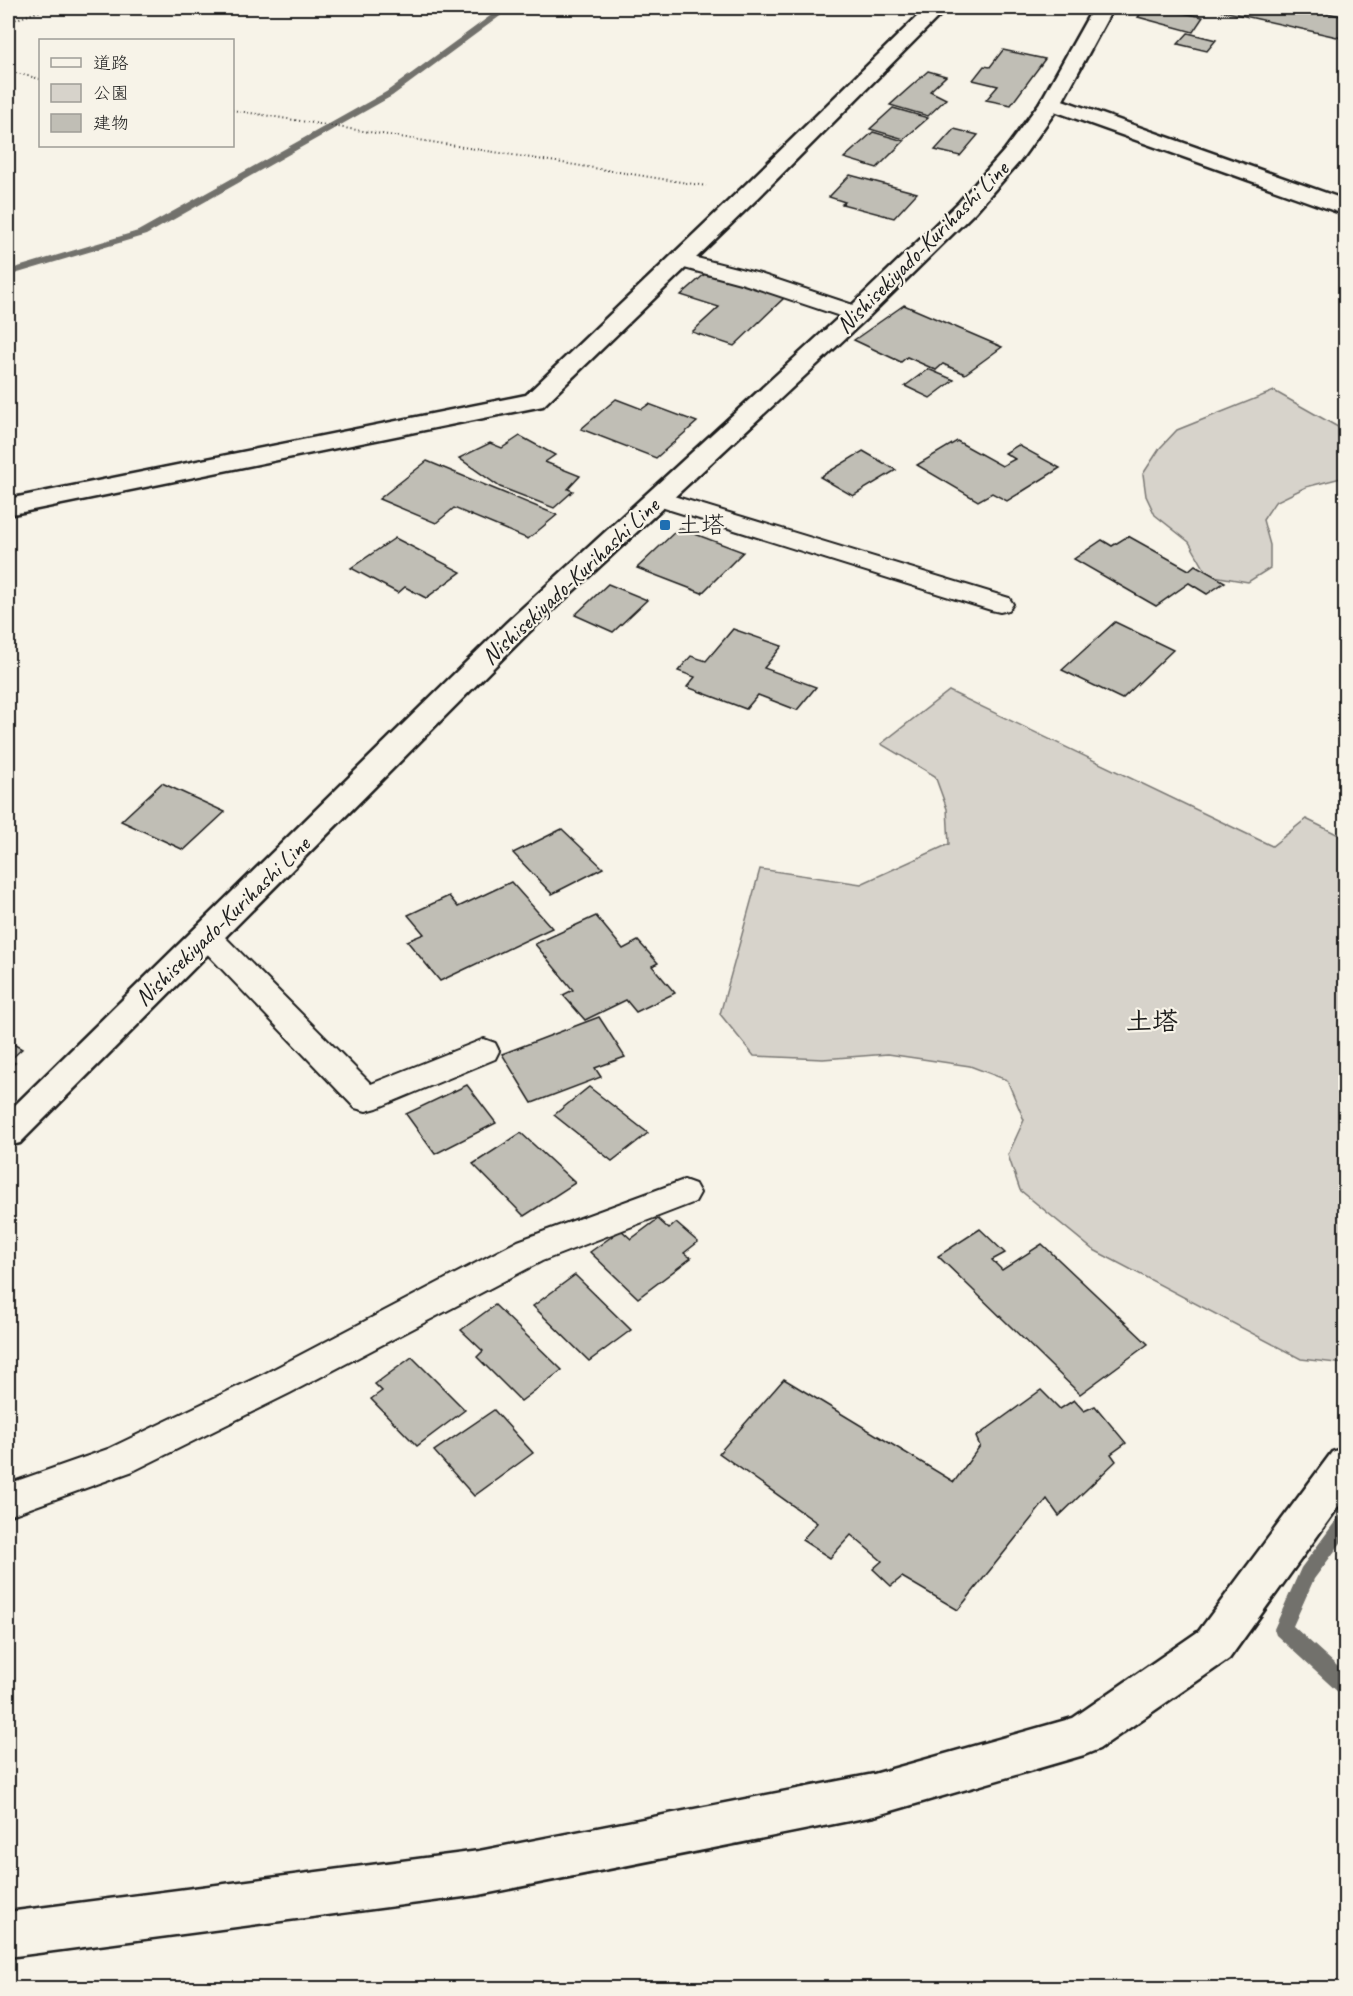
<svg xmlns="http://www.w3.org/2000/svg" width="1353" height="1996" viewBox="0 0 1353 1996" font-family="Caveat,'Klee One',sans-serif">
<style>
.green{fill:#d7d3cb;stroke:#7a7874;stroke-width:1.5}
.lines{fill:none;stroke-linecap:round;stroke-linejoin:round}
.stream{fill:#72716c;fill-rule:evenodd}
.building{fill:#c0beb5;stroke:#1c1c1c;stroke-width:1.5}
.service-casing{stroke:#1c1c1c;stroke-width:4}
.minor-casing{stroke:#1c1c1c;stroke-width:5}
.secondary-casing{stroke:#1c1c1c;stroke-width:5}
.path{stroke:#1c1c1c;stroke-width:2;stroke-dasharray:1 3;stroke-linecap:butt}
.service{fill:#f7f3e8;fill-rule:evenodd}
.minor{fill:#f7f3e8;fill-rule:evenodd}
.secondary{fill:#f7f3e8;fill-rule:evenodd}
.poi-dot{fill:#1f6fb2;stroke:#f7f3e8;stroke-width:2}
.labels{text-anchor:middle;stroke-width:4.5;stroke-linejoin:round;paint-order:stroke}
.street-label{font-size:24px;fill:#1c1c1c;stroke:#f7f3e8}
.poi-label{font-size:24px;fill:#1c1c1c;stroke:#f7f3e8;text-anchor:start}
.neighbourhood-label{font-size:26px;font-weight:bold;fill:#1c1c1c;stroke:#f7f3e8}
</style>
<rect width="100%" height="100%" fill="#f7f3e8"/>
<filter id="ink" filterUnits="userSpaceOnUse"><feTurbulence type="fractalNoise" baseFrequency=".0167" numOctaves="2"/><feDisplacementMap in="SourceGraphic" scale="12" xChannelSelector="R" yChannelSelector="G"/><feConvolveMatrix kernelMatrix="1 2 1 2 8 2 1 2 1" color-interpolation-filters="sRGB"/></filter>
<g filter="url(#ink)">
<g class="green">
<polygon points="1274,391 1345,431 1345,477 1306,487 1275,502 1263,520 1270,545 1270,568 1248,582 1208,575 1189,542 1155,515 1146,496 1143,474 1160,448 1177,430"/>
<polygon points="949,691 1272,846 1306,819 1345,838 1345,1364 1301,1359 1092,1249 1020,1190 1008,1155 1024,1120 1007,1080 970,1066 888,1054 823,1059 754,1056 720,1014 760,869 861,884 949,844 947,809 935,776 881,744"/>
</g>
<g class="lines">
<g class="stream">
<polygon points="501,8 511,8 392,96 146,235 8,276 8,270 138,231 386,92"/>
<polygon points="1346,1513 1346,1536 1314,1579 1293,1626 1346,1674 1346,1696 1339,1693 1276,1635 1274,1629 1301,1568 1340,1515"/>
</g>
</g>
<g class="building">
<polygon points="987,8 1024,8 1017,15"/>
<polygon points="1146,8 1158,8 1203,17 1193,32 1138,17"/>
<polygon points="1209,8 1303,8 1346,17 1346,39"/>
<polygon points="1188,33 1216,40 1207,51 1178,44"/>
<polygon points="1003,50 1045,59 1011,105 986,100 998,86 973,80 984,66 990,67"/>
<polygon points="928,71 946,76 930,91 946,99 928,116 890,105"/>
<polygon points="893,108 928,118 904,139 870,129"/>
<polygon points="954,129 978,135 960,156 935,150"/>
<polygon points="873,132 904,141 877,168 844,158"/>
<polygon points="850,175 917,193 894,218 842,204 845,202 829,197"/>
<polygon points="707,272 785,297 734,346 692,332 719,307 681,295"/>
<polygon points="904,305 1002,347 965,374 943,364 936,370 907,357 901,362 854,340"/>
<polygon points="928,369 954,380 930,398 905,386"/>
<polygon points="616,399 642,409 649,404 697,422 656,458 581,429"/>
<polygon points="520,436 555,455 545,462 580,476 568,489 573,491 554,508 500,487 459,458 490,443 502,448"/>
<polygon points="957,441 1002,466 1015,459 1005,453 1018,445 1060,468 1007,501 992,493 978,501 917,465"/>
<polygon points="863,451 896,470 853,496 820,477"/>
<polygon points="427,461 557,515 528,539 454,508 436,523 379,499"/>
<polygon points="679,528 743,552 702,593 637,568"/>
<polygon points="1128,536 1189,570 1195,565 1225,582 1207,594 1189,583 1156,606 1074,559 1102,540 1112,546"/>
<polygon points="395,538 461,572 426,598 405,587 398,593 351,568"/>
<polygon points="608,584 647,600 613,632 575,615"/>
<polygon points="1115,622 1173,650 1122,699 1062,670"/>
<polygon points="733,629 782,646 764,668 816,687 797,710 758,695 746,709 687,687 695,677 678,671 691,656 706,661"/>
<polygon points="162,783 225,812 184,850 121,821"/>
<polygon points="562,829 603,868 552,894 513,853"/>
<polygon points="511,882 552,928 440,981 407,941 424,934 408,915 449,896 458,907"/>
<polygon points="596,916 623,949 638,941 658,963 652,966 675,993 636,1012 626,1000 585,1020 563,995 573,990 535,944"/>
<polygon points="599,1017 625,1057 595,1068 601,1077 532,1103 502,1054"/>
<polygon points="8,1041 22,1049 10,1060 15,1063 8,1070"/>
<polygon points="467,1085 496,1123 435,1154 406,1114"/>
<polygon points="589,1087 648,1133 612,1161 554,1115"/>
<polygon points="521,1133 575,1183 524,1216 473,1164"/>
<polygon points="658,1219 669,1229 676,1223 698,1242 684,1253 691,1258 638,1298 590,1252 621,1230 631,1239"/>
<polygon points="980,1229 1005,1253 992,1260 1002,1270 1042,1244 1148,1344 1080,1394 938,1256"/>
<polygon points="575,1275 631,1330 589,1361 533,1306"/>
<polygon points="495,1305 562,1370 521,1401 477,1357 483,1351 461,1330"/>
<polygon points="412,1357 465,1410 417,1446 371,1399 382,1391 375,1384"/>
<polygon points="784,1379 954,1482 980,1446 976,1437 1041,1390 1060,1409 1074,1400 1084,1411 1095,1406 1126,1443 1111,1454 1116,1461 1059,1516 1047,1499 958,1610 902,1577 891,1586 873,1569 882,1561 851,1535 830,1558 802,1540 817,1523 719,1453"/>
<polygon points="494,1410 533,1453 474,1496 434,1451"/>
</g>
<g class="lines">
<g class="service-casing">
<g id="service">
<polygon points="681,254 760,274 865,309 868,314 865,319 857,321 849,319 744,284 673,265 670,260 673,255"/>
<polygon points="657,491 1009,598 1013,604 1009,610 1000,612 991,610 648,503 645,498 648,493"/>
<polygon points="206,924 216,928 371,1084 484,1039 495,1043 499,1051 495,1059 377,1108 366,1111 355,1108 196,942 191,935 196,928"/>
<polygon points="684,1180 695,1184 700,1193 695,1202 542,1261 290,1393 133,1471 8,1516 8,1484 108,1449 266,1373 518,1241"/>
</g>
</g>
<g class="minor-casing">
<g id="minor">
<polygon points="926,8 947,8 758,198 543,406 8,515 8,499 526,395 742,188"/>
<polygon points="1051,96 1346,200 1346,215 1043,107 1040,102 1043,97"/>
<polygon points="1346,1447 1346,1496 1229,1659 1099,1749 1084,1755 874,1816 479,1895 8,1957 8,1912 479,1851 874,1774 1073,1718 1199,1631 1332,1452"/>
</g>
</g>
<g class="secondary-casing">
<polygon id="secondary" points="1093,8 1113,8 1062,102 1020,161 975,212 866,319 527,634 20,1143 8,1146 8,1112 507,622 848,309 959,202 1004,151 1041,101"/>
</g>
<g class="path">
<polyline points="8,22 49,8"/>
<polyline points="8,71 40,79"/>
<polyline points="232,110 706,186"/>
</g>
<use href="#service" class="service"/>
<use href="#minor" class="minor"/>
<use href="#secondary" class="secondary"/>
</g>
</g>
<rect class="poi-dot" x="659" y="519" width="12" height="12" rx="3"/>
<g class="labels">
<g class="street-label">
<text transform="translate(922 247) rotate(-45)" y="8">Nishisekiyado-Kurihashi Line</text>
<text transform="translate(570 581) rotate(-43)" y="8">Nishisekiyado-Kurihashi Line</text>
<text transform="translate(222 921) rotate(-44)" y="8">Nishisekiyado-Kurihashi Line</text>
</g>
<g class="poi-label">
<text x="677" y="533">土塔</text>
</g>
<g class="neighbourhood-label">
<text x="1152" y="1030">土塔</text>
</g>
</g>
<rect width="1353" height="1996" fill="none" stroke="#f7f3e8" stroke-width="30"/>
<rect x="15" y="15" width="1323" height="1966" fill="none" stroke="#1c1c1c" stroke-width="2" filter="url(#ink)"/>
<rect x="39" y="39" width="195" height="108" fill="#f7f3e8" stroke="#9f9d96" stroke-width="1.5"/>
<rect x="51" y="58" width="30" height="9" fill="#f7f3e8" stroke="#9f9d96" stroke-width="1.5"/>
<text x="93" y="69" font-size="18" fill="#1c1c1c">道路</text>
<rect x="51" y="84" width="30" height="18" fill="#d7d3cb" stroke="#9f9d96" stroke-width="1.5"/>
<text x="93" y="99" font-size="18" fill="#1c1c1c">公園</text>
<rect x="51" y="114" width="30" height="18" fill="#c0beb5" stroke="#9f9d96" stroke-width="1.5"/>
<text x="93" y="129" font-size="18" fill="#1c1c1c">建物</text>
</svg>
